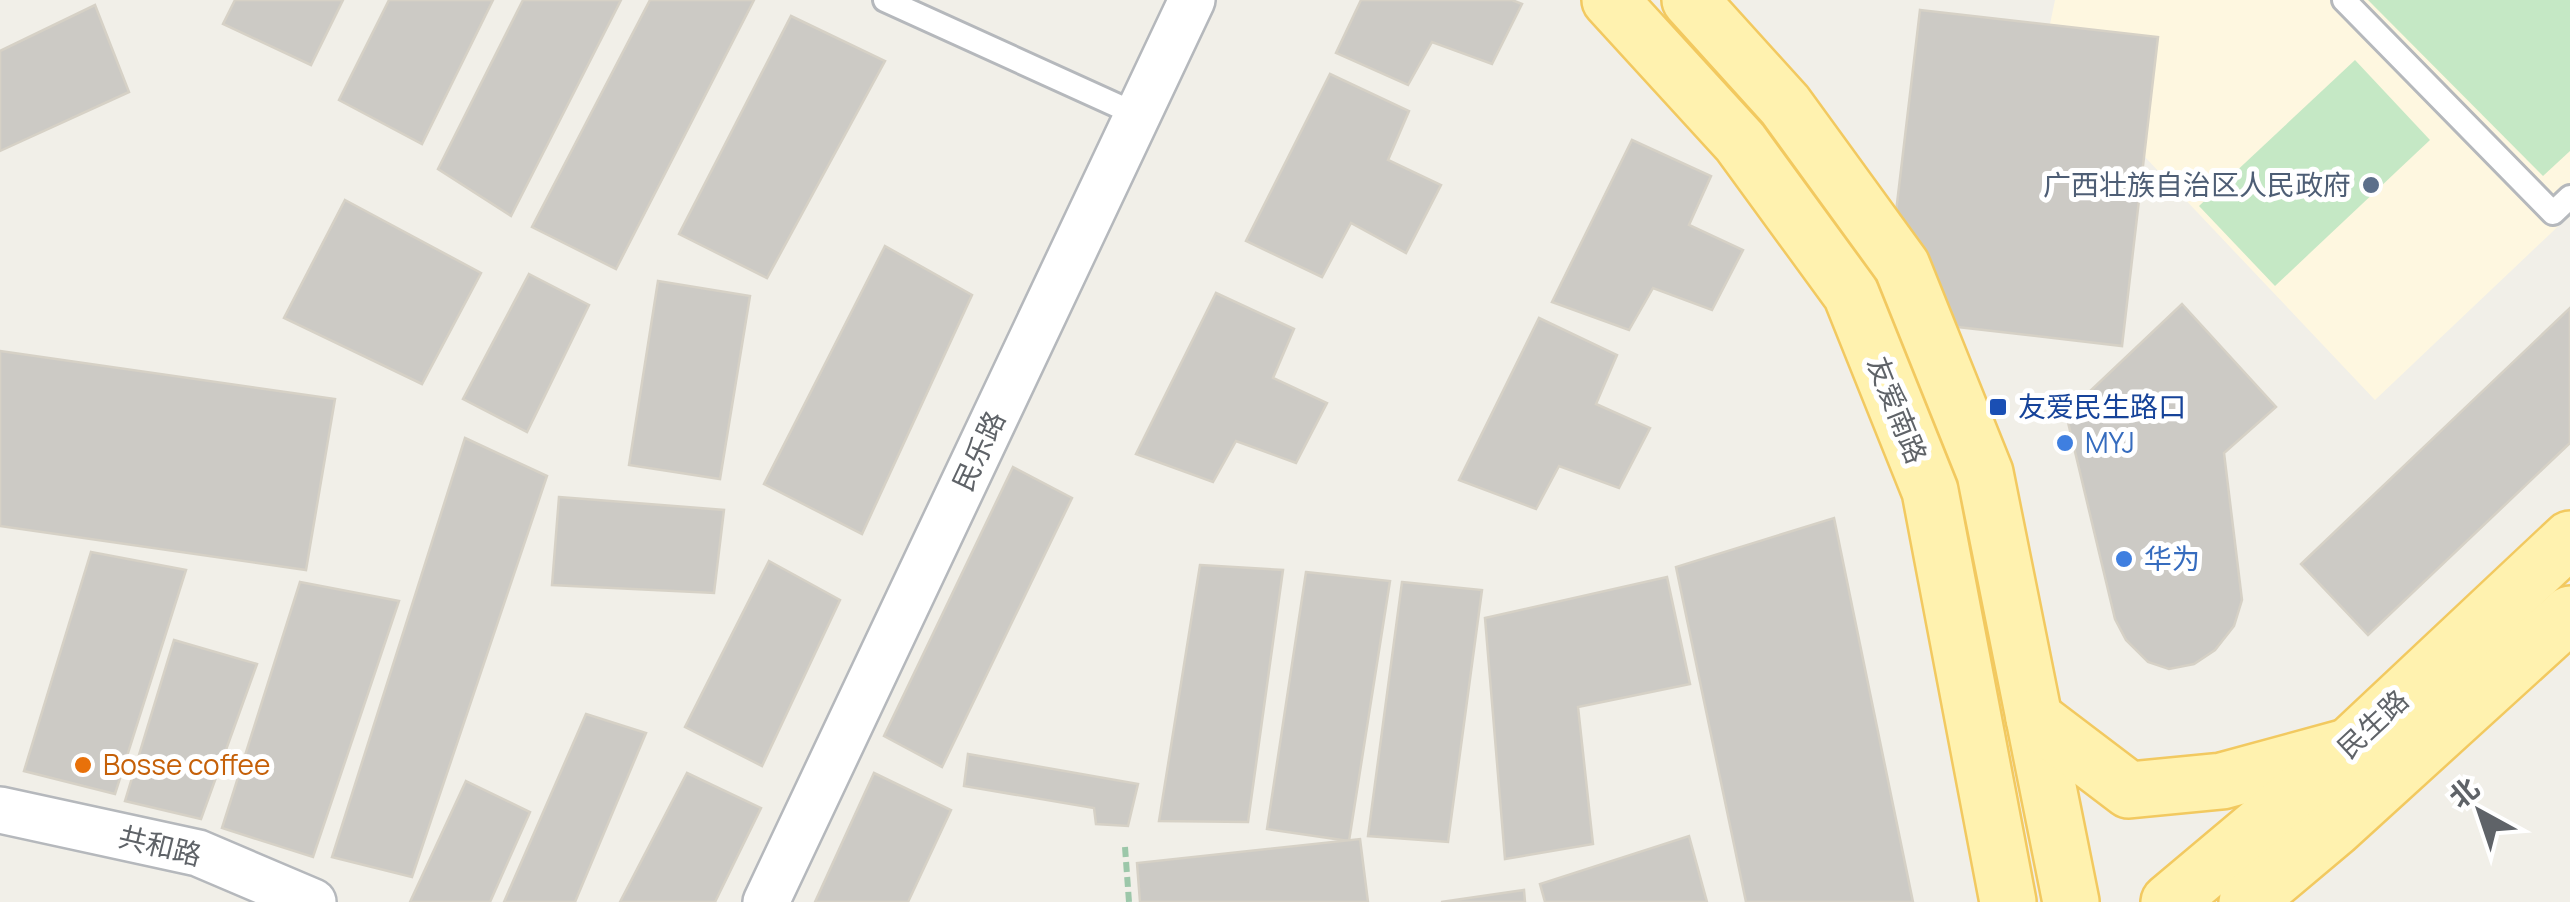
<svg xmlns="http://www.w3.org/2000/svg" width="2570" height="902" viewBox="0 0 2570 902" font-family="Manrope,'Noto Sans SC',sans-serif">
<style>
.commercial{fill:#fef7e0}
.green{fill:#c5e8c5}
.building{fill:#cccac5;stroke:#d6d1c6;stroke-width:2.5}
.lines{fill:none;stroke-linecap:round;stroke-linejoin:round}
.service-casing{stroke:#b5b8bc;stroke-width:28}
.minor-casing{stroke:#b5b8bc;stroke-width:50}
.primary-casing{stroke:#f2c960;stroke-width:60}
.path{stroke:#9cc7a9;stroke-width:6;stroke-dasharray:10 5;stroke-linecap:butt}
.service{stroke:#fff;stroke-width:22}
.minor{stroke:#fff;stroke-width:45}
.primary{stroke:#fff2af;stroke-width:55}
.service-dot{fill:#5c6f8a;stroke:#fff;stroke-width:4}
.transit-dot{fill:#1a4fb4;stroke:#fff;stroke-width:4}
.shop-dot{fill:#3f7fe0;stroke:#fff;stroke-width:4}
.food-dot{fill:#e8710a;stroke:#fff;stroke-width:4}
.labels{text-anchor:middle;stroke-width:10;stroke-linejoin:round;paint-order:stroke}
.service-label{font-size:28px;fill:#4e5e75;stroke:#fff;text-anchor:end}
.transit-label{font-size:28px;fill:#164399;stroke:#fff;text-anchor:start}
.street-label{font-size:28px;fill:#5f6368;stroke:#fff}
.shop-label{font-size:28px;fill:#366cbe;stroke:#fff;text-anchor:start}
.food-label{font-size:28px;fill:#c56008;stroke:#fff;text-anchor:start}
</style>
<rect width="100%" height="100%" fill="#f1efe8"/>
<polygon class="commercial" points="2055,0 2570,0 2570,215 2375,400 2144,156 2158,37 2050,24"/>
<g class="green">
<polygon points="2368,0 2570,0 2570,151 2543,176"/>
<polygon points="2355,60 2430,140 2275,286 2199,206"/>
</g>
<g class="building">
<polygon points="235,0 343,0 311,65 223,24"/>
<polygon points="389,0 493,0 422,144 339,100"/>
<polygon points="523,0 621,0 511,216 438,169"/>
<polygon points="650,0 754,0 616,269 532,227"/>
<polygon points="1361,0 1512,0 1522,4 1492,64 1432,42 1408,85 1336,53"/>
<polygon points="95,5 129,92 0,151 0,51"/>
<polygon points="1920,10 2158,37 2122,346 1958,327 1896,212"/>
<polygon points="791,16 885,61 767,278 679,234"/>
<polygon points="1330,74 1409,111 1388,160 1441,185 1406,253 1351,223 1322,277 1246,241"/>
<polygon points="1632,140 1711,176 1689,225 1743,250 1712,310 1653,288 1629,330 1552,302"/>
<polygon points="345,200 481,273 422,384 284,318"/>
<polygon points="885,246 972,295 862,534 764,484"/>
<polygon points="529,274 589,305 527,432 463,399"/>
<polygon points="658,281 750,296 720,479 629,465"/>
<polygon points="1216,293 1294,329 1273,378 1327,403 1296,463 1236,441 1213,482 1136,454"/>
<polygon points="2182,304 2276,407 2224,453 2242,600 2234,626 2215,650 2194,664 2169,669 2148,662 2126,640 2115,619 2066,414"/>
<polygon points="2570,308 2570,443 2368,635 2301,564"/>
<polygon points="1539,318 1617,355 1596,404 1650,428 1619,488 1559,466 1536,509 1459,480"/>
<polygon points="0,351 335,399 306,570 0,526"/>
<polygon points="465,438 547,476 412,877 332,857"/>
<polygon points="1013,467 1072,498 942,767 884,736"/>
<polygon points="559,497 724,510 714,593 552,585"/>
<polygon points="1834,518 1913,902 1746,902 1676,567"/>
<polygon points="91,552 186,570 115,794 24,771"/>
<polygon points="769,561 840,600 762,766 685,727"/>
<polygon points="1200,565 1283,570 1248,822 1159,821"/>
<polygon points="1306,572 1390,581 1349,841 1267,829"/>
<polygon points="1667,577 1690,684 1578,707 1593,844 1505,859 1485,618"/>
<polygon points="300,582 399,601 313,857 222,828"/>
<polygon points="1402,582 1482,590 1448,842 1368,836"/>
<polygon points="174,640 257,664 201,819 125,801"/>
<polygon points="586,714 646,733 575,902 504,902"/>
<polygon points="968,754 1138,784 1128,826 1096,824 1094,808 964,786"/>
<polygon points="687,773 761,808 715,902 620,902"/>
<polygon points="874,773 951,810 908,902 815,902"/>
<polygon points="466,781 530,812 490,902 410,902"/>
<polygon points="1689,836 1707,902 1545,902 1540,884"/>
<polygon points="1360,839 1368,902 1140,902 1137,863"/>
<polygon points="1524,890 1525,902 1441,902"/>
</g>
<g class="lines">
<g class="service-casing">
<g id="service">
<polyline points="885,0 1138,115"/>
<polyline points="2344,0 2553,213 2570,197"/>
</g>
</g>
<g class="minor-casing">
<g id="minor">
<polyline points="0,810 198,853 313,902"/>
<polyline points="766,902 1192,0"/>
</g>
</g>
<g class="primary-casing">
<g id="primary">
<polyline points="1610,0 1740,142 1851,294 1930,491 2008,902"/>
<polyline points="1690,0 1785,105 1902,266 1985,473 2071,902"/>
<polyline points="2034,718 2129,790 2222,781 2343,748"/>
<polyline points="2169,902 2307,786 2570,539"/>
<polyline points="2247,902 2335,828 2570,614"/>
</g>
</g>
<polyline class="path" points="1125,847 1129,902"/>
<use href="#service" class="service"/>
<use href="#minor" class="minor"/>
<use href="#primary" class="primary"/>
</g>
<circle class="service-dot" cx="2371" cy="185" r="10"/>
<rect class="transit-dot" x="1988" y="397" width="20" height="20" rx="5"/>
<g class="shop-dot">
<circle cx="2065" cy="443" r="10"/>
<circle cx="2124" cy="559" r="10"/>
</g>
<circle class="food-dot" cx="83" cy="765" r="10"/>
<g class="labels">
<g class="service-label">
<text x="2351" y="195">广西壮族自治区人民政府</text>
</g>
<g class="transit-label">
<text x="2018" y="417">友爱民生路口</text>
</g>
<g class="street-label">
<text transform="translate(1897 410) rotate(68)" y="10">友爱南路</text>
<text transform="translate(979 451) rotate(-65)" y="10">民乐路</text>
<text transform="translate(2373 724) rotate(-43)" y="10">民生路</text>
<text transform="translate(160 846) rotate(14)" y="10">共和路</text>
</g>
<g class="shop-label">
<text x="2085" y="453">MYJ</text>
<text x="2144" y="569">华为</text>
</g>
<g class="food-label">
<text x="103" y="775">Bosse coffee</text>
</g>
</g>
<g transform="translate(2480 812) rotate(320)" stroke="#ffffff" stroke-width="8" paint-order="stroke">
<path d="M0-8L18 38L0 25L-18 38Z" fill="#5f6368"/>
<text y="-15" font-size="28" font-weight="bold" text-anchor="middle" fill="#5f6368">北</text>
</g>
</svg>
